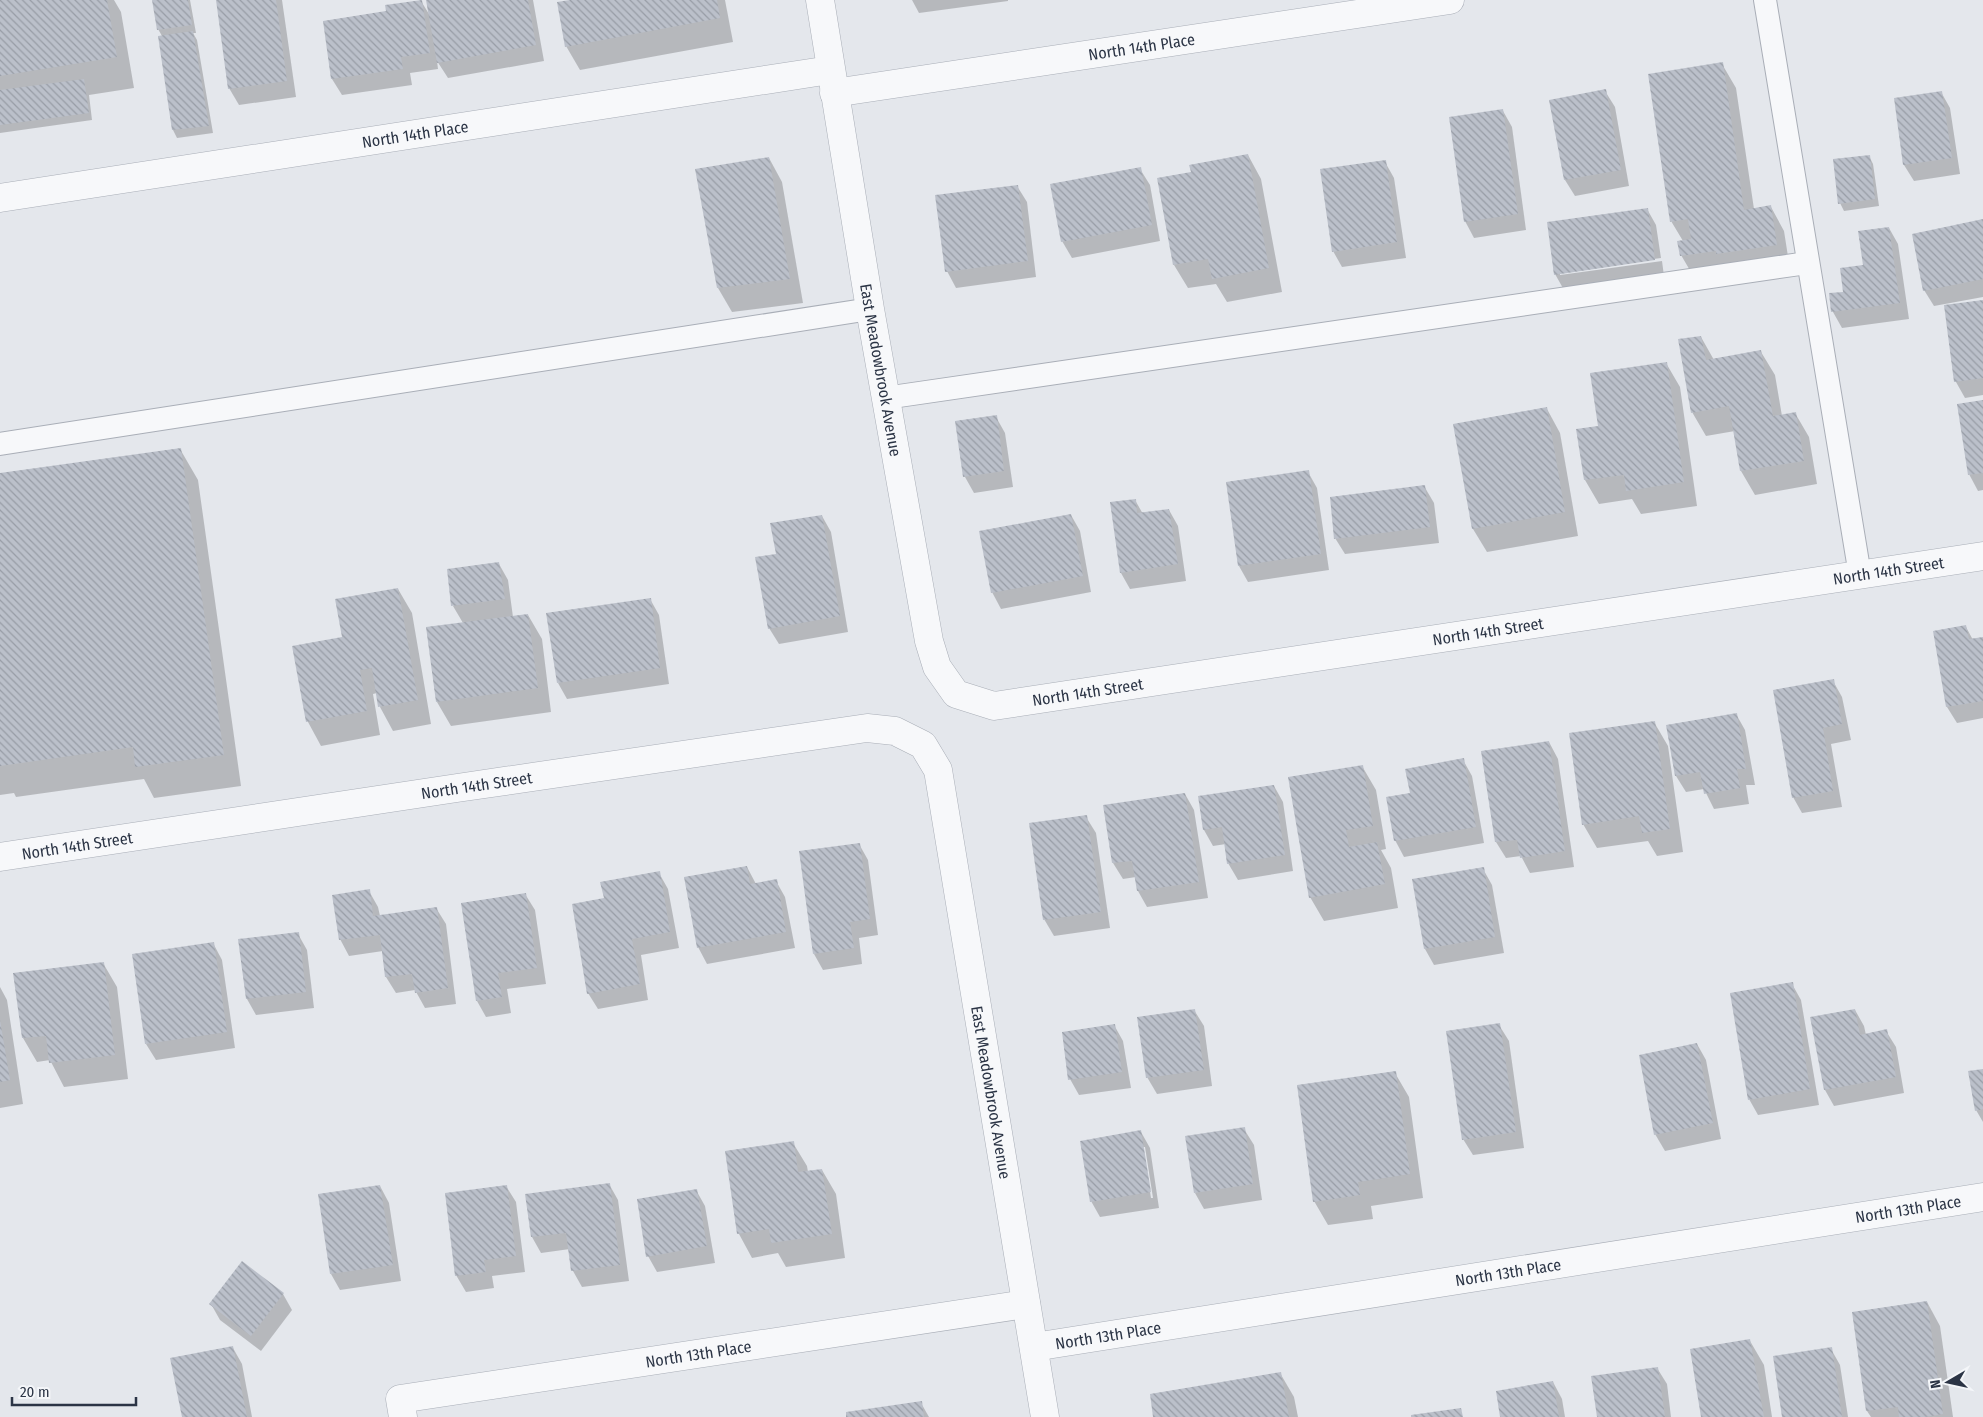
<svg xmlns="http://www.w3.org/2000/svg" width="1983" height="1417" viewBox="0 0 1983 1417" font-family="'Fira Sans Condensed',sans-serif">
<style>
.shadow{fill:#0003;fill-rule:evenodd}
.building{fill:url(#building-back-hatch)}
.lines{fill:none;stroke-linecap:round;stroke-linejoin:round}
.service-casing{stroke:#a9aeb7;stroke-width:24}
.minor-casing{stroke:#a9aeb7;stroke-width:29}
.service{stroke:#f7f8fa;stroke-width:22}
.minor{stroke:#f7f8fa;stroke-width:28}
.labels{text-anchor:middle;stroke-width:4;stroke-linejoin:round;paint-order:stroke}
.street-label{font-size:16px;fill:#2b3445;stroke:#f4f6f9}
</style>
<defs>
<pattern id="building-back-hatch" width="6" height="6" patternUnits="userSpaceOnUse" patternTransform="scale(1.25)"><rect width="6" height="6" fill="#bbc0ca"/><path d="M-1 5l2 2M0 0l6 6M5-1l2 2" fill="none" stroke="#989da6"/></pattern>
</defs>
<rect width="100%" height="100%" fill="#e4e7ec"/>
<g class="shadow">
<polygon points="0,0 114,0 121,12 134,88 89,95 92,120 0,133"/>
<polygon points="154,0 190,0 196,33 193,33 197,40 213,133 177,138 173,130 159,37 162,36 158,29"/>
<polygon points="217,0 282,0 296,97 239,105 229,88"/>
<polygon points="427,0 533,0 544,61 448,78 437,61 438,69 410,73 412,85 342,95 332,79 324,22 387,12 421,1 429,14"/>
<polygon points="577,0 725,0 733,42 580,70 566,46"/>
<polygon points="912,0 1008,0 1008,1 919,13"/>
<polygon points="1722,64 1736,88 1754,209 1771,207 1784,231 1790,269 1695,279 1681,255 1683,241 1671,221"/>
<polygon points="1605,91 1615,107 1629,186 1575,196 1565,180 1551,101"/>
<polygon points="1941,92 1950,108 1960,174 1914,181 1904,165"/>
<polygon points="1503,111 1512,127 1526,230 1474,238 1465,221"/>
<polygon points="1248,155 1261,179 1282,292 1227,302 1216,284 1188,288 1174,265 1192,173"/>
<polygon points="1869,156 1873,164 1879,206 1844,211 1840,203"/>
<polygon points="769,158 782,182 803,303 732,312 718,288"/>
<polygon points="1385,162 1394,178 1406,258 1342,267 1333,251"/>
<polygon points="1140,169 1150,185 1160,241 1072,258 1062,241"/>
<polygon points="1017,186 1027,202 1036,277 956,288 947,271"/>
<polygon points="1647,209 1656,225 1661,258 1560,272 1560,275 1662,261 1664,276 1564,290 1555,274"/>
<polygon points="1983,220 1983,297 1934,306 1924,290"/>
<polygon points="1889,228 1898,244 1909,319 1842,328 1833,312 1830,295 1845,293"/>
<polygon points="1983,302 1983,395 1965,398 1956,382"/>
<polygon points="1701,337 1714,360 1761,352 1775,375 1782,416 1795,413 1809,437 1817,484 1755,495 1741,471 1735,431 1706,436 1692,412"/>
<polygon points="1666,363 1680,387 1697,506 1641,514 1632,499 1599,504 1585,480 1578,430 1600,427"/>
<polygon points="1983,401 1983,490 1978,491 1969,474"/>
<polygon points="1547,409 1560,433 1578,536 1487,552 1473,529"/>
<polygon points="996,417 1005,433 1013,487 974,493 965,477"/>
<polygon points="180,449 198,480 241,786 154,798 144,779 16,797 14,793 0,795 0,474"/>
<polygon points="1308,472 1317,488 1329,570 1248,582 1239,566"/>
<polygon points="1424,486 1434,503 1439,543 1345,554 1335,538"/>
<polygon points="1135,500 1143,514 1169,510 1178,526 1186,581 1130,589 1121,573"/>
<polygon points="1071,515 1080,531 1091,592 1001,609 992,592"/>
<polygon points="822,516 831,532 848,632 779,644 769,628 777,555"/>
<polygon points="499,564 508,580 513,617 528,615 542,639 551,712 451,726 437,702 428,628 463,623 453,606"/>
<polygon points="398,589 412,613 431,724 393,731 380,707 377,693 373,694 380,735 321,746 308,722 294,647 343,638"/>
<polygon points="650,599 659,615 669,684 567,699 558,683"/>
<polygon points="1966,627 1973,640 1983,638 1983,718 1957,723 1947,707 1934,632"/>
<polygon points="1833,681 1842,697 1851,740 1831,744 1842,807 1802,813 1793,797"/>
<polygon points="1736,714 1745,730 1755,785 1746,785 1749,804 1714,809 1704,789 1686,792 1676,776"/>
<polygon points="1654,722 1668,746 1683,852 1657,856 1648,841 1597,848 1583,824"/>
<polygon points="1549,742 1558,759 1574,867 1530,873 1521,856 1506,858 1496,842 1483,752"/>
<polygon points="1463,760 1472,776 1484,843 1404,857 1395,840 1411,794"/>
<polygon points="1362,766 1376,790 1386,849 1381,850 1391,868 1398,908 1324,921 1310,897"/>
<polygon points="1274,786 1283,802 1293,871 1238,880 1228,863 1226,844 1213,846 1204,830 1199,797"/>
<polygon points="1185,794 1194,810 1208,898 1147,907 1138,891 1136,877 1123,879 1113,863 1104,806"/>
<polygon points="1086,817 1096,833 1110,928 1054,936 1044,919"/>
<polygon points="859,844 868,860 878,935 859,938 862,964 823,970 814,954"/>
<polygon points="747,867 756,884 776,881 785,897 795,948 707,964 698,947"/>
<polygon points="1483,869 1492,885 1504,953 1434,965 1425,949 1413,880"/>
<polygon points="659,873 668,889 679,948 641,955 648,1000 598,1009 588,993"/>
<polygon points="369,891 378,907 380,916 436,908 446,924 456,1004 425,1008 415,990 396,993 386,977 383,951 349,956 340,939"/>
<polygon points="525,894 535,910 546,984 507,989 511,1013 486,1017 477,1001 462,904"/>
<polygon points="298,934 307,950 314,1008 256,1015 247,999 240,940"/>
<polygon points="213,943 222,960 235,1048 156,1060 146,1044"/>
<polygon points="103,963 117,987 128,1079 64,1087 50,1060 37,1062 23,1038 15,974"/>
<polygon points="1792,984 1801,1000 1819,1105 1758,1115 1749,1099"/>
<polygon points="0,987 7,1000 23,1104 0,1108"/>
<polygon points="1194,1010 1204,1026 1212,1086 1157,1094 1147,1077"/>
<polygon points="1855,1010 1864,1026 1866,1035 1886,1031 1896,1047 1904,1093 1834,1106 1825,1090"/>
<polygon points="1114,1025 1123,1041 1131,1088 1079,1095 1070,1079"/>
<polygon points="1499,1025 1509,1041 1524,1148 1473,1155 1463,1139"/>
<polygon points="1697,1044 1706,1060 1721,1139 1665,1151 1655,1134"/>
<polygon points="1983,1070 1983,1122 1976,1110"/>
<polygon points="1395,1073 1409,1097 1423,1198 1371,1206 1373,1219 1328,1225 1314,1201"/>
<polygon points="1244,1129 1254,1145 1262,1200 1204,1209 1195,1193"/>
<path d="M1141,1132L1150,1148L1159,1208L1100,1217L1091,1201ZM1143,1147H1145L1153,1198H1151Z"/>
<polygon points="793,1143 807,1166 808,1172 822,1170 836,1194 845,1258 786,1267 778,1253 752,1258 739,1234"/>
<polygon points="609,1184 618,1200 629,1281 582,1287 573,1271 570,1249 541,1253 532,1237"/>
<polygon points="380,1186 389,1203 401,1281 340,1290 331,1274"/>
<polygon points="506,1186 516,1202 525,1272 492,1276 494,1288 466,1292 456,1275"/>
<polygon points="696,1190 705,1206 715,1263 657,1272 648,1256"/>
<polygon points="283,1294 292,1310 261,1351 220,1320 211,1304"/>
<polygon points="1927,1302 1940,1326 1953,1417 1871,1417 1867,1411 1854,1313"/>
<polygon points="1750,1341 1764,1365 1772,1417 1702,1417"/>
<polygon points="233,1348 242,1364 252,1417 183,1417"/>
<polygon points="1831,1349 1840,1365 1848,1417 1784,1417"/>
<polygon points="1657,1368 1667,1384 1671,1417 1598,1417"/>
<polygon points="1280,1373 1294,1397 1298,1417 1155,1417"/>
<polygon points="1553,1382 1562,1399 1565,1417 1501,1417"/>
<polygon points="921,1403 929,1417 848,1417"/>
</g>
<g class="building">
<polygon points="0,0 107,0 117,57 0,76"/>
<polygon points="152,0 188,0 192,25 157,30"/>
<polygon points="216,0 276,0 287,81 228,89"/>
<polygon points="422,0 430,53 401,57 403,69 331,79 323,21 386,11 385,5"/>
<polygon points="426,0 528,0 536,45 437,63"/>
<polygon points="570,0 717,0 720,18 565,47 557,2"/>
<polygon points="193,31 209,126 172,130 158,36"/>
<polygon points="1723,62 1744,210 1771,205 1777,245 1716,254 1716,251 1680,256 1677,241 1691,239 1688,219 1670,222 1648,74"/>
<polygon points="84,79 89,113 0,125 0,90"/>
<polygon points="1606,89 1621,170 1564,180 1549,100"/>
<polygon points="1942,91 1952,158 1903,165 1894,98"/>
<polygon points="1503,109 1518,214 1464,222 1449,117"/>
<polygon points="1248,154 1269,268 1212,279 1208,259 1173,265 1157,178 1191,172 1189,165"/>
<polygon points="1870,155 1875,199 1838,204 1833,159"/>
<polygon points="769,157 790,279 717,288 695,169"/>
<polygon points="1386,160 1397,242 1332,252 1320,169"/>
<polygon points="1141,167 1152,225 1061,242 1050,184"/>
<polygon points="1018,185 1028,261 945,272 935,195"/>
<polygon points="1648,208 1655,260 1554,275 1547,222"/>
<polygon points="1983,219 1983,279 1923,291 1912,234"/>
<polygon points="1889,227 1900,303 1831,312 1829,293 1843,292 1840,268 1863,265 1858,231"/>
<polygon points="1983,300 1983,378 1954,382 1944,305"/>
<polygon points="1701,336 1706,360 1761,350 1773,416 1796,412 1804,461 1740,471 1729,406 1691,413 1678,339"/>
<polygon points="1667,362 1684,482 1626,491 1624,475 1584,480 1576,429 1598,426 1590,373"/>
<polygon points="1983,400 1983,473 1968,475 1957,404"/>
<polygon points="1547,407 1565,512 1472,529 1453,424"/>
<polygon points="997,415 1004,471 963,477 955,421"/>
<polygon points="181,448 224,755 135,767 133,747 0,766 0,473"/>
<polygon points="1309,470 1321,554 1238,566 1226,482"/>
<polygon points="1425,485 1430,527 1334,539 1330,497"/>
<polygon points="1136,499 1137,513 1169,509 1178,564 1120,573 1110,502"/>
<polygon points="1071,514 1083,576 991,593 979,531"/>
<polygon points="822,515 840,616 768,629 755,557 776,554 770,523"/>
<polygon points="499,562 505,599 451,606 447,569"/>
<polygon points="398,588 418,700 378,707 372,668 360,670 367,711 306,722 292,646 342,637 335,599"/>
<polygon points="651,598 660,668 557,683 546,613"/>
<polygon points="528,614 538,688 436,702 426,627"/>
<polygon points="1966,625 1969,639 1983,637 1983,701 1946,707 1933,631"/>
<polygon points="1834,679 1842,724 1823,728 1833,791 1792,798 1773,690"/>
<polygon points="1737,713 1746,769 1737,769 1740,788 1704,794 1700,772 1675,776 1666,725"/>
<polygon points="1655,721 1670,829 1642,833 1639,816 1582,825 1569,733"/>
<polygon points="1549,741 1565,851 1520,858 1517,840 1495,842 1481,751"/>
<polygon points="1464,758 1476,827 1394,841 1386,797 1410,793 1405,769"/>
<polygon points="1363,765 1373,826 1346,830 1349,847 1377,842 1385,884 1309,898 1288,777"/>
<polygon points="1274,785 1285,855 1227,864 1222,827 1203,830 1198,796"/>
<polygon points="1185,793 1199,882 1137,891 1132,861 1112,863 1103,805"/>
<polygon points="1087,815 1101,912 1043,920 1029,823"/>
<polygon points="860,843 870,919 850,922 854,948 813,954 799,851"/>
<polygon points="747,866 750,884 777,879 786,932 697,948 684,877"/>
<polygon points="1484,867 1495,937 1424,949 1412,879"/>
<polygon points="660,871 670,932 632,939 640,984 587,994 572,904 604,898 600,882"/>
<polygon points="370,889 373,916 437,907 448,988 415,993 412,974 385,977 380,935 339,940 332,895"/>
<polygon points="526,893 537,968 498,973 502,997 476,1001 461,903"/>
<polygon points="299,932 306,992 246,999 238,939"/>
<polygon points="214,942 227,1032 145,1044 132,954"/>
<polygon points="104,962 115,1055 49,1063 46,1036 22,1038 13,973"/>
<polygon points="1793,982 1810,1089 1748,1100 1730,993"/>
<polygon points="1195,1009 1204,1070 1146,1078 1137,1017"/>
<polygon points="1855,1009 1860,1035 1887,1029 1896,1077 1824,1090 1810,1017"/>
<polygon points="0,1020 10,1080 0,1082"/>
<polygon points="1500,1023 1516,1132 1462,1140 1446,1031"/>
<polygon points="1115,1024 1122,1072 1068,1080 1062,1032"/>
<polygon points="1697,1043 1713,1123 1654,1135 1639,1055"/>
<polygon points="1983,1069 1983,1109 1975,1111 1968,1071"/>
<polygon points="1396,1071 1410,1174 1358,1182 1360,1195 1313,1202 1297,1085"/>
<polygon points="1245,1127 1253,1184 1194,1193 1185,1136"/>
<polygon points="1141,1130 1151,1192 1090,1202 1080,1141"/>
<polygon points="794,1141 798,1172 822,1169 832,1234 771,1243 769,1229 737,1234 725,1151"/>
<polygon points="610,1183 620,1265 571,1271 566,1233 531,1237 525,1194"/>
<polygon points="380,1185 393,1265 330,1274 318,1194"/>
<polygon points="507,1185 516,1256 484,1260 486,1272 455,1276 445,1193"/>
<polygon points="697,1189 707,1246 646,1257 637,1199"/>
<polygon points="242,1261 284,1293 251,1336 209,1304"/>
<polygon points="1927,1301 1943,1414 1925,1417 1899,1417 1898,1407 1866,1411 1852,1312"/>
<polygon points="1750,1339 1764,1417 1701,1417 1690,1349"/>
<polygon points="233,1346 247,1417 182,1417 170,1358"/>
<polygon points="1832,1347 1842,1417 1782,1417 1773,1356"/>
<polygon points="1658,1367 1665,1417 1597,1417 1591,1376"/>
<polygon points="1281,1372 1289,1417 1153,1417 1150,1394"/>
<polygon points="1553,1381 1559,1417 1500,1417 1496,1391"/>
<polygon points="922,1401 924,1417 846,1417 846,1412"/>
<polygon points="1461,1408 1463,1417 1411,1417 1411,1415"/>
</g>
<g class="lines">
<g class="service-casing">
<g id="service">
<polyline points="1765,0 1860,575"/>
<polyline points="885,398 1807,263"/>
<polyline points="0,444 870,309"/>
</g>
</g>
<g class="minor-casing">
<g id="minor">
<path id="s1" d="M820,0L870,309L929,641L937,667L956,694L994,706L1983,556"/>
<path id="s2" d="M834,93L1450,0"/>
<path id="s3" d="M0,198L830,70"/>
<path id="s4" d="M0,857L457,788L867,728L895,731L923,745L938,770L1045,1417"/>
<path id="s5" d="M1034,1347L1983,1197"/>
<path id="s6" d="M403,1417L400,1399L1026,1304"/>
</g>
</g>
<use href="#service" class="service"/>
<use href="#minor" class="minor"/>
</g>
<g class="labels">
<g class="street-label">
<text dy="6" stroke="none"><textPath href="#s2" startOffset="311">North 14th Place</textPath></text>
<text dy="6" stroke="none"><textPath href="#s3" startOffset="420">North 14th Place</textPath></text>
<text dy="6" stroke="none"><textPath href="#s1" startOffset="375">East Meadowbrook Avenue</textPath></text>
<text dy="6" stroke="none"><textPath href="#s1" startOffset="1655">North 14th Street</textPath></text>
<text dy="6" stroke="none"><textPath href="#s1" startOffset="1250">North 14th Street</textPath></text>
<text dy="6" stroke="none"><textPath href="#s1" startOffset="845">North 14th Street</textPath></text>
<text dy="6" stroke="none"><textPath href="#s4" startOffset="482">North 14th Street</textPath></text>
<text dy="6" stroke="none"><textPath href="#s4" startOffset="78">North 14th Street</textPath></text>
<text dy="6" stroke="none"><textPath href="#s4" startOffset="1292">East Meadowbrook Avenue</textPath></text>
<text dy="6" stroke="none"><textPath href="#s5" startOffset="885">North 13th Place</textPath></text>
<text dy="6" stroke="none"><textPath href="#s5" startOffset="480">North 13th Place</textPath></text>
<text dy="6" stroke="none"><textPath href="#s5" startOffset="75">North 13th Place</textPath></text>
<text dy="6" stroke="none"><textPath href="#s6" startOffset="320">North 13th Place</textPath></text>
</g>
</g>
<g transform="translate(1948 1382) rotate(261)" stroke="#f4f6f9" stroke-width="4" paint-order="stroke">
<path d="M0-4L9 19L0 12L-9 19Z" fill="#2b3445"/>
<text y="-8" font-size="14" font-weight="bold" text-anchor="middle" fill="#2b3445">N</text>
</g>
<path d="M12 1397v8h124v-8" fill="none" stroke="#2b3445" stroke-width="2.5"/>
<text x="20" y="1397" font-size="15" fill="#2b3445" stroke="#f4f6f9" stroke-width="4" paint-order="stroke">20 m</text>
</svg>
